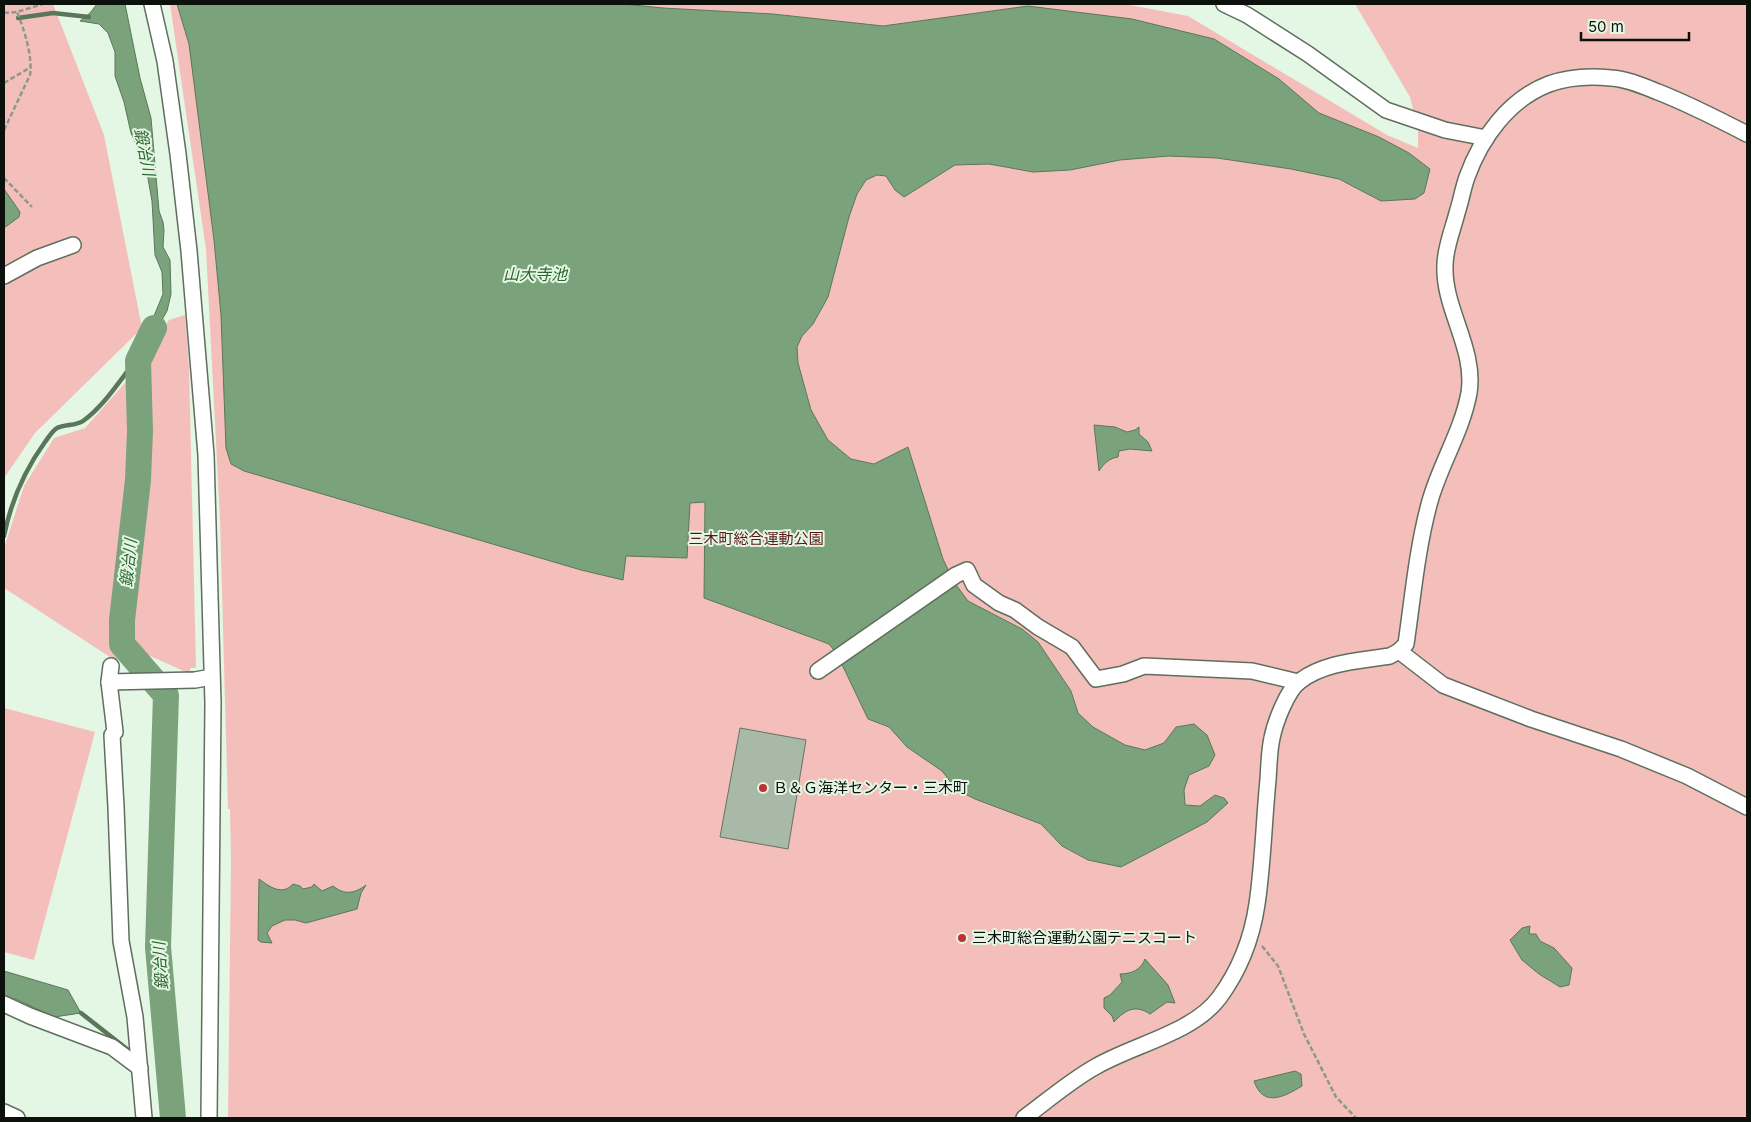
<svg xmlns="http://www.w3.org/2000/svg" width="1751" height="1122" viewBox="0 0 1751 1122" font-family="Inter,'Noto Sans JP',sans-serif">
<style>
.green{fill:#f4bfba}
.water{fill:#7ba37b;stroke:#5a775a}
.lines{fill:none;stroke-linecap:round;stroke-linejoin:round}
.stream{stroke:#5a775a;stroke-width:4.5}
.river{stroke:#7ba37b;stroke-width:26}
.building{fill:#a8b9a8;stroke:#647363}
.minor-casing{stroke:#5f6e5e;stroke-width:18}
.path{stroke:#8c998c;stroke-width:2.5;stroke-dasharray:5 2.5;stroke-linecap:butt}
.minor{stroke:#fff;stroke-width:15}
.poi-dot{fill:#bf3035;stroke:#e4f6e4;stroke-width:2}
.labels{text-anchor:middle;stroke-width:4;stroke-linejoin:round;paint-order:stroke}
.park-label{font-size:15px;fill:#5c1617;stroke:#e4f6e4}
.poi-label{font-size:15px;fill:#0c110c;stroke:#e4f6e4;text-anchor:start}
.water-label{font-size:16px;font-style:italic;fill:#2e6530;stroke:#e4f6e4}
</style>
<rect width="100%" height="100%" fill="#e4f6e4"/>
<g class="green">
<polygon points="4,4 53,4 104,135 142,328 35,433 4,478"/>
<polygon points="170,4 1125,4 1188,16 1387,135 1418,148 1418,129 1410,97 1355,4 1747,4 1747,1118 228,1118 231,861 230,809 228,809 220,519 206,249"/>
<polygon points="185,315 189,367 196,668 191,668 188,673 128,646 128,619 139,533 144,467 146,363 158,337 169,320"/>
<polygon points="133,374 130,479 116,616 118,651 116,661 4,588 4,548 24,486 54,438 85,428"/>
<polygon points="4,708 95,732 34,960 4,952"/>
</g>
<g class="water">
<polygon points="97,4 125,4 140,78 151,118 159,211 163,222 164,230 163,247 170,260 171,294 167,311 152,337 141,361 136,360 163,294 162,272 155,255 152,201 146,167 131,133 124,102 115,76 115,52 108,33 99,24 80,21 90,13"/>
<polygon points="177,4 623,4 663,8 773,14 883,26 1028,6 1132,19 1214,39 1279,79 1319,113 1379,137 1409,153 1430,169 1424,193 1415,199 1381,201 1339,179 1291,169 1217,158 1169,156 1120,160 1070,170 1033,172 989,164 955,165 904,197 895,190 886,176 877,175 866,180 857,194 849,217 828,297 813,324 802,336 797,347 798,363 811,410 828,440 851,459 874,464 908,447 943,559 954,582 968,601 1022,629 1038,642 1071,691 1078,713 1093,727 1125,745 1145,750 1164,743 1176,727 1194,724 1207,735 1215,755 1209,766 1189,775 1184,790 1185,805 1200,806 1215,795 1224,798 1228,803 1207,822 1121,867 1088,860 1062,846 1041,824 975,799 957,790 942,771 907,747 889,727 868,719 837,654 829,644 704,598 705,502 690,503 687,558 626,556 623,580 581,570 244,471 231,464 226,448 221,315 214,240 189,44"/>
<polygon points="4,189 20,212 19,217 4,228"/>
<path d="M1094,425L1115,427L1127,432L1135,430L1139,427V434L1148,442L1152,451L1130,449L1119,451L1118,457C1110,458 1103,464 1099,471Z"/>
<path d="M259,879C270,887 282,896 293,884L300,886L303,889L312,887L314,884L322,891L333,886C344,895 354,894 366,885L361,893L357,909L306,923L295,920H285L272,926L267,933L272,943L261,942L258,940Z"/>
<polygon points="1530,926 1529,934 1536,934 1540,941 1554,948 1572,968 1569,985 1560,987 1539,974 1522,960 1510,940 1522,928"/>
<path d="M1145,959L1168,985L1175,1003L1167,1002L1150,1014C1135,1004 1125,1010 1114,1022L1112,1016L1104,1008V998L1110,995L1122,982L1120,974C1131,974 1141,970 1145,959Z"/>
<polygon points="4,971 68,990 81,1013 54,1017 16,999 4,1000"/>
<path d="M1295,1071L1301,1074L1302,1086C1284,1097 1263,1108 1254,1081Z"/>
</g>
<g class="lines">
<g class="stream">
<polyline points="18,18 53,13 89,17"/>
<path d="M4,536C11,501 24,471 45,442C48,438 53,430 57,428C65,424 76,426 83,421C104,406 120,380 136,360"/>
<polyline points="81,1013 127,1049"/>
</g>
<polyline class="river" points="154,328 138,361 140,431 138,480 122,620 122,644 166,695 158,947 173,1118"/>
</g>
<polygon class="building" points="740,728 806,740 788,849 720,837"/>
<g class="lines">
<g class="minor-casing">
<g id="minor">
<polyline points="152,4 165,61 178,154 189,251 206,455 213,703 209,1118"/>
<polyline points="1224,4 1247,15 1308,54 1386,110 1445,130 1486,138"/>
<polyline points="4,276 37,258 73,245"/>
<polyline points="1399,651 1443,685 1531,719 1621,749 1687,776 1747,807"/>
<polyline points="111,666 109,682 115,732 112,735 116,807 121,941 135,1017 144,1118"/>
<polyline points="818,671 956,575 967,570 974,585 999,603 1015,610 1038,627 1072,647 1096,679 1123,674 1144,666 1252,671 1298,682"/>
<polyline points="109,682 195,680 212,677"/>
<polyline points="4,1004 30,1016 112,1047 140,1068"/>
<polyline points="4,1112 17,1118"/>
<path d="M1024,1118C1047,1101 1070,1081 1095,1067C1132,1045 1193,1033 1219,998C1239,971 1252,938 1257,904C1263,864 1264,820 1268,780C1269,766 1269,751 1272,738C1275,723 1287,690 1300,681C1325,662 1359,661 1390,656L1399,651L1406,644C1413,596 1417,548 1430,501C1440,465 1462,431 1469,393C1476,348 1443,309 1445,265C1445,248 1453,229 1457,213C1461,201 1463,188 1467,177C1481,138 1509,99 1549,84C1568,77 1592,76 1611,78C1627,79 1643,86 1658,92C1689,104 1718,119 1747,134"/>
</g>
</g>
<g class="path">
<polyline points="4,13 17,12"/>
<polyline points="4,83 31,67"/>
<path d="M4,130L30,75C33,57 24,29 17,12L43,4"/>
<polyline points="4,178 32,207"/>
<polyline points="1262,946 1278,966 1304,1034 1336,1097 1356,1118"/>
</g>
<use href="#minor" class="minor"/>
</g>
<g class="poi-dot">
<circle cx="763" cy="788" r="5"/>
<circle cx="962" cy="938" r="5"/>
</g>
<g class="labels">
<g class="park-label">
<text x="756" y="544">三木町総合運動公園</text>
</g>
<g class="poi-label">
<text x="773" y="793">Ｂ＆Ｇ海洋センター・三木町</text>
<text x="972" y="943">三木町総合運動公園テニスコート</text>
</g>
<g class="water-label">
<text transform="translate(145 152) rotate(79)" y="6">鍛冶川</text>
<text x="535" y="280">山大寺池</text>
<text transform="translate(128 563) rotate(-84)" y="6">鍛冶川</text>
<text transform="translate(160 966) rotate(-94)" y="6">鍛冶川</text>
</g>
</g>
<rect width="1751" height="1122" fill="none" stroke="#0c110c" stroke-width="10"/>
<path d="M1581 32v8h108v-8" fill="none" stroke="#0c110c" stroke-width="2.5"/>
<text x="1588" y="32" font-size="15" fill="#0c110c" stroke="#e4f6e4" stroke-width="4" paint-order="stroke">50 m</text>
</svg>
